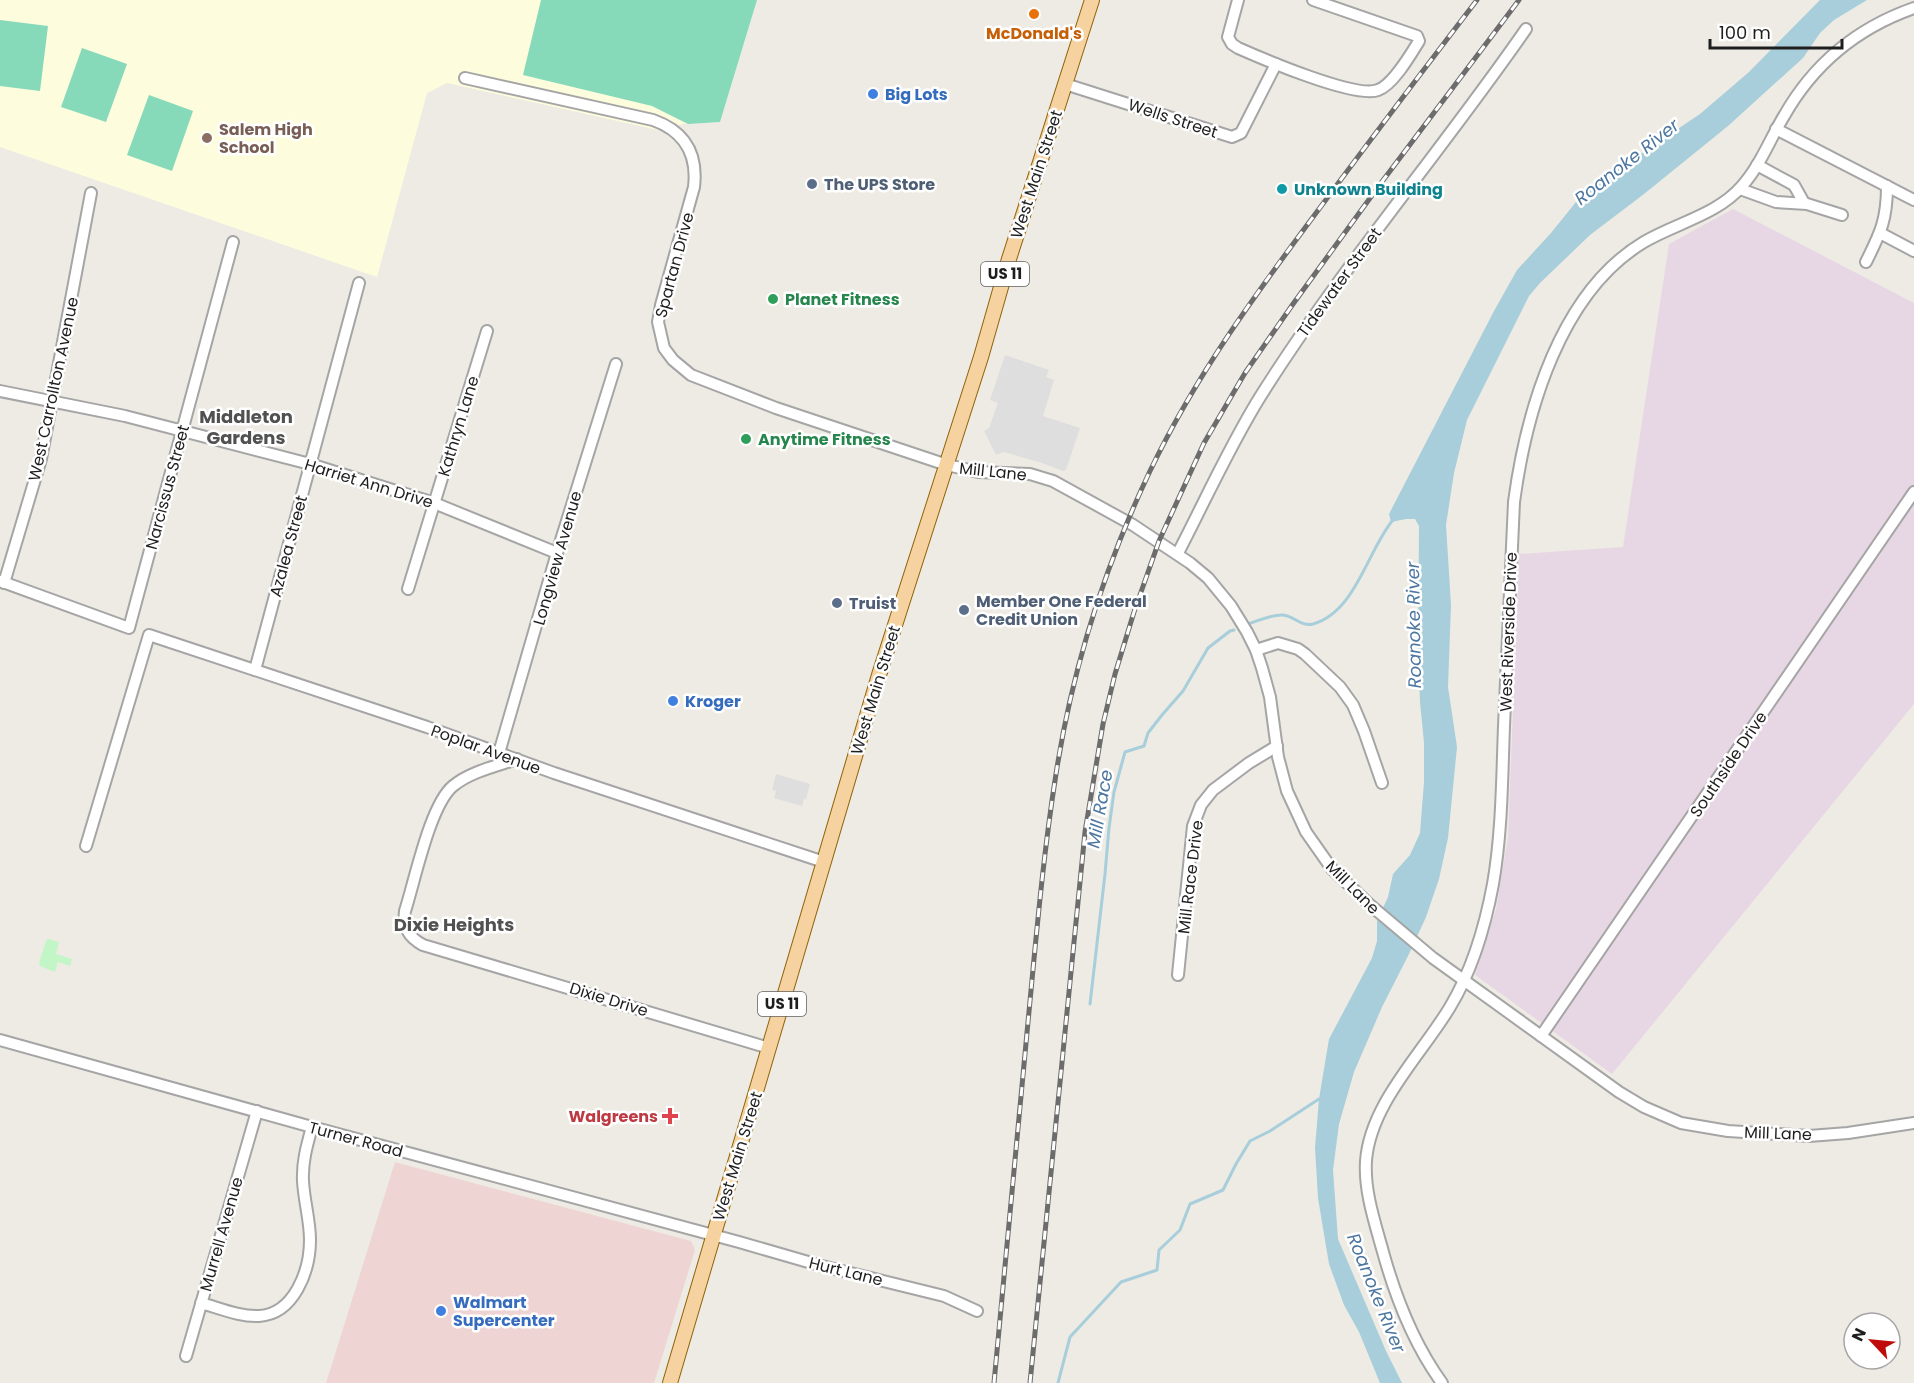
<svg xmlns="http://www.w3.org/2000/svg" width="1914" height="1383" viewBox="0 0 1914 1383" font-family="Poppins,sans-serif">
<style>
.commercial{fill:#eed5d4}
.industrial{fill:#e7d7e4}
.education{fill:#fdfdde}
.park{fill:#c3f6c7}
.pitch{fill:#86d9b9}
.parking{fill:#dedede}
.water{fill:#a7ceda}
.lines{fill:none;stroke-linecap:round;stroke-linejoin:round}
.stream{stroke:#a7ceda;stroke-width:3}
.minor-casing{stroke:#a5a5a5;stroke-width:14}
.major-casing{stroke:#8f6308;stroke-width:16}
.minor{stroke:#fff;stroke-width:10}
.major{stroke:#f6d2a1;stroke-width:14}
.rail-casing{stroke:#6c6c6c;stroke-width:5}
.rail{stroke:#fff;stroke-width:3;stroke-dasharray:9;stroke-linecap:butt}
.food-dot{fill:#e8710a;stroke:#fff;stroke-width:2}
.shop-dot{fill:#3f7fe0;stroke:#fff;stroke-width:2}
.education-dot{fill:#8d6e63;stroke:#fff;stroke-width:2}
.service-dot{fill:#5c6f8a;stroke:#fff;stroke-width:2}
.culture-dot{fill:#0f9aa8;stroke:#fff;stroke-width:2}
.leisure-dot{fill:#2e9e5b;stroke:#fff;stroke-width:2}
.health-dot{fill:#e0444e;stroke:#fff;stroke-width:2}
.labels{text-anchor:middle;stroke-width:5;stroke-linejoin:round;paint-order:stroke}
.shield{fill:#fff;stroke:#626262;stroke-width:1.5}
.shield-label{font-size:15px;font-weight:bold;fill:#1e1e1e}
.food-label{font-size:16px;font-weight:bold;fill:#c56008;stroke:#fff}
.shop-label{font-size:16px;font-weight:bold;fill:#366cbe;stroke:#fff;text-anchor:start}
.street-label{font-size:16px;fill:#1e1e1e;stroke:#fff}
.education-label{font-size:16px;font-weight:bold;fill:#785e54;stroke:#fff;text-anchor:start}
.service-label{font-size:16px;font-weight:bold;fill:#4e5e75;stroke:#fff;text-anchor:start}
.culture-label{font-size:16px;font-weight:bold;fill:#0d838f;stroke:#fff;text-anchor:start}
.leisure-label{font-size:16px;font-weight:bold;fill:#27864d;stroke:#fff;text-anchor:start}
.health-label{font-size:16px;font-weight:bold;fill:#be3a42;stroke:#fff;text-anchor:end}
.water-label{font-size:18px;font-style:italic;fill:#4d77a0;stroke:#fff}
.neighbourhood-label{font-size:18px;font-weight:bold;fill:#515151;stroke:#fff}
</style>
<rect width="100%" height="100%" fill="#eeebe4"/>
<polygon class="commercial" points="395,1162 691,1241 695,1250 654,1383 326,1383"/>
<polygon class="industrial" points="1733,209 1914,303 1914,704 1612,1074 1475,975 1496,909 1508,837 1519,554 1623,547 1669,244"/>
<polygon class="education" points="0,0 757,0 720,122 683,124 658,130 447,83 427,93 377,277 0,147"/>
<polygon class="park" points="48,939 59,942 56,954 72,959 70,966 58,962 55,972 40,966 39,963 46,941"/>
<g class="pitch">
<polygon points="541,0 757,0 720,122 688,124 652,106 523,75"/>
<polygon points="0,20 48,26 40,91 0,86"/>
<polygon points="82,48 127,64 106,122 61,107"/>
<polygon points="149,95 193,111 172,171 127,155"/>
</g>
<g class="parking">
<polygon points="1005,355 1049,370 1046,377 1054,380 1043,416 1080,428 1066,470 1063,471 1042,463 1004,452 996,455 984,431 989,428 998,403 990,400"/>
<polygon points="776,774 810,784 806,799 804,799 802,806 774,798 776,791 772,790"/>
</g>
<polygon class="water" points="1820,0 1867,0 1834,20 1820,33 1803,58 1728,126 1644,194 1590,235 1540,283 1529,296 1467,420 1454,473 1446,525 1451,605 1448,687 1457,747 1448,838 1439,879 1426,917 1408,956 1382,1007 1354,1072 1339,1124 1333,1170 1338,1239 1386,1351 1402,1383 1380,1383 1359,1332 1344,1305 1329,1264 1318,1198 1315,1148 1319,1099 1329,1039 1372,958 1377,941 1377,921 1388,897 1393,874 1410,855 1420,833 1424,782 1424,743 1420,702 1418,650 1419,526 1415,519 1406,519 1391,522 1389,514 1494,311 1517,270 1551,233 1584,192 1700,114 1749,72"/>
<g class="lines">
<g class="stream">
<path d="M1248,624C1258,621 1272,614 1283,615C1294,616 1301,627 1313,624C1356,612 1368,549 1393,520"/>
<polyline points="1090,1004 1105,874 1109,828 1114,792 1125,752 1144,746 1148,733 1162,715 1183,691 1208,648 1230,631 1234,630"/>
<polyline points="1058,1383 1070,1337 1121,1282 1157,1270 1159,1250 1180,1230 1190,1204 1223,1190 1236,1164 1250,1141 1270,1131 1319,1099 1321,1100"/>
</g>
<g class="minor-casing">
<g id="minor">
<path d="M1238,0L1228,37L1232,44L1238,48C1263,59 1356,99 1378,90C1393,85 1411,54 1419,41L1417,36L1313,0"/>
<path d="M465,78L653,120C684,131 698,153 694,187L661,305L658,322L664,348L673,360L691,375L776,408L947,465L978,472L1030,474L1053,481L1133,525L1190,563L1208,578L1231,606L1247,632L1256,650L1262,668L1270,697L1278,757L1287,791L1306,832L1332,869L1369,904L1433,958L1619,1092L1644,1107L1681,1123L1728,1131L1809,1136L1848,1133L1914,1123"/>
<polyline points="1065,84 1232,137 1241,133 1276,64"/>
<polyline points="1776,129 1914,200"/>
<polyline points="1757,165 1794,185 1804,203"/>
<polyline points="1740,189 1776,202 1807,204 1842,215"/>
<polyline points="1880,233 1914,251"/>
<path d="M1866,262C1881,232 1887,219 1887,186"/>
<polyline points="0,391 125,416 310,464 434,503 557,553"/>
<path d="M1178,553C1205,501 1229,447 1260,397C1341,268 1440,153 1526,29"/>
<polyline points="0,581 129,628 233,242"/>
<polyline points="4,583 41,459 91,193"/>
<polyline points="408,589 487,331"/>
<polyline points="1256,650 1278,643 1298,649 1305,654 1340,687 1353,705 1364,731 1382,783"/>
<polyline points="255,670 359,283"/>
<polyline points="499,753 557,553 616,364"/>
<path d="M517,759C496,766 470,772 453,786C430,805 415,880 405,911C403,927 408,937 423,945L769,1048"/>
<polyline points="86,846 149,635 427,727 554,773 824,862"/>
<polyline points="1178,975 1193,826 1201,805 1213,790 1249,763 1277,746"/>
<polyline points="1541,1036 1914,492"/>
<polyline points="0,1040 312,1127 739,1242 822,1266 944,1296 977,1311"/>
<path d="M201,1303C219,1308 240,1317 259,1316C294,1314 310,1271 310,1240C310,1220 304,1201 303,1181C302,1162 307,1145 312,1127"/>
<polyline points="186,1356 257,1111"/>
<path d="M1442,1383C1413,1343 1396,1299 1383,1252C1375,1223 1364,1191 1366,1161C1370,1104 1422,1054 1450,1007C1473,969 1485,927 1493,884C1502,832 1502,779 1504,726C1507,652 1510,577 1514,502C1526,412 1560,292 1644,242C1676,223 1717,215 1742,186C1760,166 1770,139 1784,116C1814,63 1857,28 1914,8"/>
</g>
</g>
<g class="major-casing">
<polyline id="major" points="670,1383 879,675 981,357 1009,259 1092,0"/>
</g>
<use href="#minor" class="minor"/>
<use href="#major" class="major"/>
<g class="rail-casing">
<g id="rail">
<path d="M994,1383C1005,1263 1017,1142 1028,1022C1036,939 1043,856 1056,774C1072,670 1105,566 1150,471C1197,373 1257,292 1322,205C1373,136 1425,68 1477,0"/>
<polyline points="1030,1383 1085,832 1103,724 1115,674 1134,612 1159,541 1204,443 1245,373 1293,304 1381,183 1519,0"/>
</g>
</g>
<use href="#rail" class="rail"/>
</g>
<circle class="food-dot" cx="1034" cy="14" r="6"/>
<g class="shop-dot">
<circle cx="873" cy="94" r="6"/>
<circle cx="673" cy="701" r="6"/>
<circle cx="441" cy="1311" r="6"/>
</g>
<circle class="education-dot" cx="207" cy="138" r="6"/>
<g class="service-dot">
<circle cx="812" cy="184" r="6"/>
<circle cx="837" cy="603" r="6"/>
<circle cx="964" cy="610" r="6"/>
</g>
<circle class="culture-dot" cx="1282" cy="189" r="6"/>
<g class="leisure-dot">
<circle cx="773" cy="299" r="6"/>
<circle cx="746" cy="439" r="6"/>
</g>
<path class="health-dot" d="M667 1107h6v6h6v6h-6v6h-6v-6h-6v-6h6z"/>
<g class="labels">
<g class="shield">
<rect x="981" y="262" width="48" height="24" rx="4.5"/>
<rect x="758" y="992" width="48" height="24" rx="4.5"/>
</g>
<g class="shield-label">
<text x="1005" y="279">US 11</text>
<text x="782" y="1009">US 11</text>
</g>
<g class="food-label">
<text x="1034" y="39">McDonald's</text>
</g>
<g class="shop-label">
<text x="885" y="100">Big Lots</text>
<text x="685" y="707">Kroger</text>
<text x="453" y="1308">Walmart<tspan x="453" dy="18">Supercenter</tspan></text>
</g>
<g class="street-label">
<text transform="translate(1173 118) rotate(18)" y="6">Wells Street</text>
<text transform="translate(1036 174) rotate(-72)" y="6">West Main Street</text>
<text transform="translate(674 265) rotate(-75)" y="6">Spartan Drive</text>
<text transform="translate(1339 282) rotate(-54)" y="6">Tidewater Street</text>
<text transform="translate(53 389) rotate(-78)" y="6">West Carrollton Avenue</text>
<text transform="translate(458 426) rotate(-73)" y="6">Kathryn Lane</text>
<text transform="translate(993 471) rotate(6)" y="6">Mill Lane</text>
<text transform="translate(369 483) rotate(17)" y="6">Harriet Ann Drive</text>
<text transform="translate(167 487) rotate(-75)" y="6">Narcissus Street</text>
<text transform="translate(288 546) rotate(-75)" y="6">Azalea Street</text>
<text transform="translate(557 558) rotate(-74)" y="6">Longview Avenue</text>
<text transform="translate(1508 632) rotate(-88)" y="6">West Riverside Drive</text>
<text transform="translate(875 690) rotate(-73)" y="6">West Main Street</text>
<text transform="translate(486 749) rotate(20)" y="6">Poplar Avenue</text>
<text transform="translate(1728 764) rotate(-56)" y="6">Southside Drive</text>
<text transform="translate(1190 877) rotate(-83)" y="6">Mill Race Drive</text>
<text transform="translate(1353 887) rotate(45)" y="6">Mill Lane</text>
<text transform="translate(609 999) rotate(17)" y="6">Dixie Drive</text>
<text transform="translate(1778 1133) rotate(2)" y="6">Mill Lane</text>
<text transform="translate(356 1139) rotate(15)" y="6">Turner Road</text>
<text transform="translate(737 1156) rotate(-73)" y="6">West Main Street</text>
<text transform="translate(221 1234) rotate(-74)" y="6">Murrell Avenue</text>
<text transform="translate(846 1271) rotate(14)" y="6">Hurt Lane</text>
</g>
<g class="education-label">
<text x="219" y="135">Salem High<tspan x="219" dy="18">School</tspan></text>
</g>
<g class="service-label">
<text x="824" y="190">The UPS Store</text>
<text x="976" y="607">Member One Federal<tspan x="976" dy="18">Credit Union</tspan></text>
<text x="849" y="609">Truist</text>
</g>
<g class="culture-label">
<text x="1294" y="195">Unknown Building</text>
</g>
<g class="leisure-label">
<text x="785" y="305">Planet Fitness</text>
<text x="758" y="445">Anytime Fitness</text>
</g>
<g class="health-label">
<text x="658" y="1122">Walgreens</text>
</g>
<g class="water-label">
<text transform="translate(1627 162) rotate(-38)" y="6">Roanoke River</text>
<text transform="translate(1414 625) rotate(-91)" y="6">Roanoke River</text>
<text transform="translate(1100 809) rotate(-80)" y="6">Mill Race</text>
<text transform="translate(1376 1293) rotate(68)" y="6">Roanoke River</text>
</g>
<g class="neighbourhood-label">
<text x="246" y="423">Middleton<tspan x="246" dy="21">Gardens</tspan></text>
<text x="454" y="931">Dixie Heights</text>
</g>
</g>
<g transform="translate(1872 1341) rotate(296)"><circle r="28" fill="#ffffff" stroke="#a5a5a5" stroke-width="1.5"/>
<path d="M0-4.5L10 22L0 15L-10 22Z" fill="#c00b0b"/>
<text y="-9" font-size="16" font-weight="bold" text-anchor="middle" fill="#1e1e1e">N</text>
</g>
<path d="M1710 39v9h132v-9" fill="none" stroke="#1e1e1e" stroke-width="3"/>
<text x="1719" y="39" font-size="18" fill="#1e1e1e" stroke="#ffffff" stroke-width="4.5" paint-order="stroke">100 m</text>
</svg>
